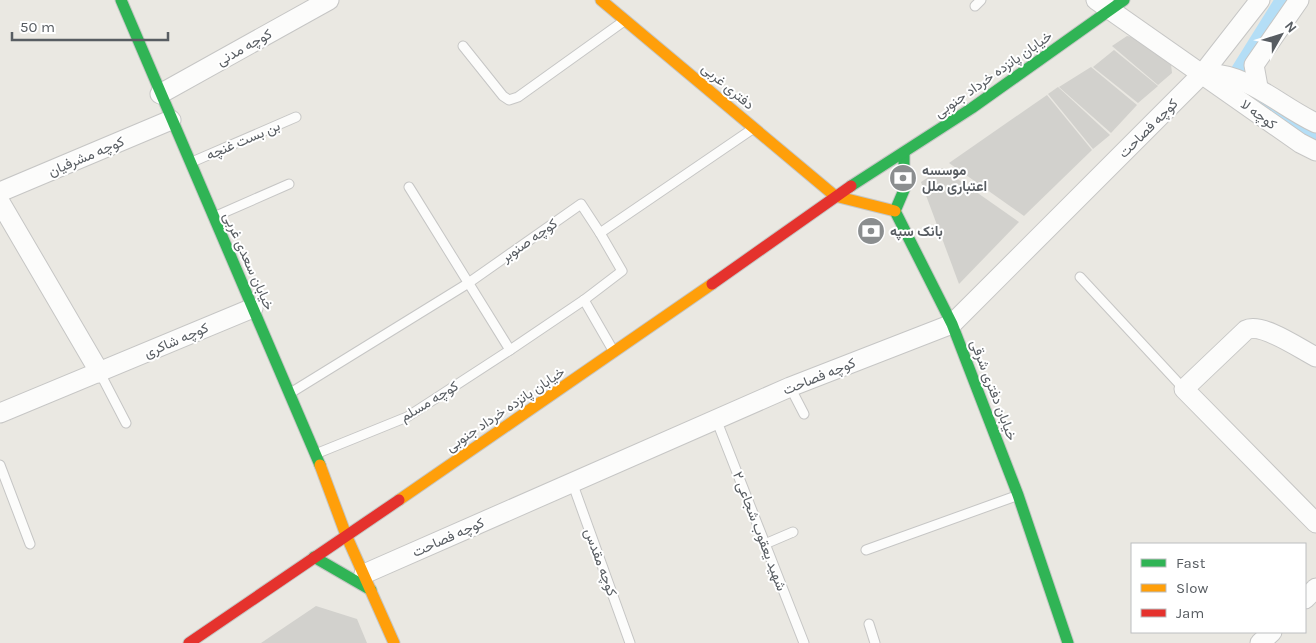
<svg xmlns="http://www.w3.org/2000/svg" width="1316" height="643" viewBox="0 0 1316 643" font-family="Karla,Vazirmatn,sans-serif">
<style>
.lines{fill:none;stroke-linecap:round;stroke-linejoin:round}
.canal{stroke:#b4def6;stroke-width:21}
.building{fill:#d2d1cd}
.lane-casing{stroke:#c6c6c5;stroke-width:11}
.street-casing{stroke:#c6c6c5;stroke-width:21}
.fast-casing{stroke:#c5c6c4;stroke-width:13}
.slow-casing{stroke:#c5c6c4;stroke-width:13}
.jam-casing{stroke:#c5c6c4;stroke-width:13}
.lane{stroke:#fcfcfb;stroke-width:9}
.street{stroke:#fcfcfb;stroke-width:19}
.fast{stroke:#30b455;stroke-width:11}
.slow{stroke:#ff9f0a;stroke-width:11}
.jam{stroke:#e5322d;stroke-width:11}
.labels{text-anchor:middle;stroke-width:4;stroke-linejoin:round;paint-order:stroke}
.street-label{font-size:14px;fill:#585d62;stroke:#fff}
.poi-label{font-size:14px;font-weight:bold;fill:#585d62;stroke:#fff;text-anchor:start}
</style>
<rect width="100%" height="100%" fill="#eae8e2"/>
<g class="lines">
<polyline class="canal" points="1286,0 1241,72 1269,107 1316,137"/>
</g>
<g class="building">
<polygon points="1127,36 1133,37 1171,64 1172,73 1158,85 1112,46"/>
<polygon points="1114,50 1158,86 1138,103 1093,67"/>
<polygon points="1091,67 1137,105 1111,133 1059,87"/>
<polygon points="1058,87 1110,135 1093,149 1048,94"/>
<polygon points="1047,95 1092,150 1024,216 949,163"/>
<polygon points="942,168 1019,222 959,284 921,182"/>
<polygon points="316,606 357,619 367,643 261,643"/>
</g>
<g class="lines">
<g class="lane-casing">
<g id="lane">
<polyline points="975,6 981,0"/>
<polyline points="463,46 503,96 509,100 518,97 624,21"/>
<polyline points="192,162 296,117"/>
<polyline points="409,187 510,350 584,300 622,271 600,233"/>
<polyline points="216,216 289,184"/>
<polyline points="1080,277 1184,389"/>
<polyline points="584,300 614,352"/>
<polyline points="100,373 126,423"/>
<polyline points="790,387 804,414"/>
<polyline points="292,392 467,284 581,204 600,233 751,130"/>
<polyline points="716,419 804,643"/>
<polyline points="318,453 407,417 510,350"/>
<polyline points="0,465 30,544"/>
<polyline points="572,482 630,643"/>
<polyline points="765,544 793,532"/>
<polyline points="866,550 1016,496"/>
<polyline points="869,624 875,643"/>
</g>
</g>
<g class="street-casing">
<g id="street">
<polyline points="1096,0 1300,143 1316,151"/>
<path d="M1206,73C1251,75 1278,105 1316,123"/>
<polyline points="1258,87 1254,65 1299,0"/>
<polyline points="160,94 329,0"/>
<polyline points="0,192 171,120"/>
<polyline points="0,202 100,373"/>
<path d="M1316,357C1300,349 1262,322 1246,330L1184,389L1316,523"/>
<polyline points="0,413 253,308"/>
<polyline points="364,574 790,387 952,324 1203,73 1260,0"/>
<polyline points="1305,599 1316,588"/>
<polyline points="1260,643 1272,632"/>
</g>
</g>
<g class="fast-casing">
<g id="fast">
<polyline points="121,0 320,465"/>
<polyline points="904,153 904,190 895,211 952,324 1018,495 1068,643"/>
<polyline points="851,186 972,108 1124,0"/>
<polyline points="314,557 371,590"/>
</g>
</g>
<g class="slow-casing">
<g id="slow">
<polyline points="601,0 835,196 895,211"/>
<polyline points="320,465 346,535 394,643"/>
<polyline points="399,500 712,284"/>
</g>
</g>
<g class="jam-casing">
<g id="jam">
<polyline points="712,284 851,186"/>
<polyline points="189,643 399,500"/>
</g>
</g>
<use href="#lane" class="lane"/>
<use href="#street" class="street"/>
<use href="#fast" class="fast"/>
<use href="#slow" class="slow"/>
<use href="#jam" class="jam"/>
</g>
<defs>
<g id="bank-disc" transform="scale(1.4375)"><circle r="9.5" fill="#8b8e8f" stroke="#fff"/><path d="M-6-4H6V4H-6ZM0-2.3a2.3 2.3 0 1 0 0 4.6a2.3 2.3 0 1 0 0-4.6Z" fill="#fff"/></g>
</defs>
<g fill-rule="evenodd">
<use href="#bank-disc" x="903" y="178"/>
<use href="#bank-disc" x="871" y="231"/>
</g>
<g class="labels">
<g class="street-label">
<text transform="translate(244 47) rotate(-29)" y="5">کوچه مدنی</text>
<text transform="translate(993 74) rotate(-35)" y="5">خیابان پانزده خرداد جنوبی</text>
<text transform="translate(728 86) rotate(40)" y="5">دفتری غربی</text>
<text transform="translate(1259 114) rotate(36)" y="5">کوچه لا</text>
<text transform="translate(1148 128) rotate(-45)" y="5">کوچه فصاحت</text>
<text transform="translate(243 140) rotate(-23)" y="5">بن بست غنچه</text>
<text transform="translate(86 156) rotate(-23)" y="5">کوچه مشرفیان</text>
<text transform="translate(529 240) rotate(-35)" y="5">کوچه صنوبر</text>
<text transform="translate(249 261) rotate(66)" y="5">خیابان سعدی غربی</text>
<text transform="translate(176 340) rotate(-23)" y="5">کوچه شاکری</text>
<text transform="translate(819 376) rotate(-22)" y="5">کوچه فصاحت</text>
<text transform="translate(994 390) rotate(69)" y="5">خیابان دفتری شرقی</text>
<text transform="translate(429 401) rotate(-31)" y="5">کوچه مسلم</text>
<text transform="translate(505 409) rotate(-34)" y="5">خیابان پانزده خرداد جنوبی</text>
<text transform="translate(760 531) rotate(69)" y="5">شهید یعقوب شجاعی ۲</text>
<text transform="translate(448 537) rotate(-24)" y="5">کوچه فصاحت</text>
<text transform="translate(601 562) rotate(70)" y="5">کوچه مقدس</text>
</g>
<g class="poi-label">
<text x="922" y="175">موسسه<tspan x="922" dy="16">اعتباری ملل</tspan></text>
<text x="890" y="236">بانک سپه</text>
</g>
</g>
<rect x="1131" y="543" width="175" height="90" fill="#ffffff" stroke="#bcbec0"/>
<rect x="1141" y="559" width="25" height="8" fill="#30b455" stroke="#bcbec0"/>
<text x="1176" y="568" font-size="15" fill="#585d62">Fast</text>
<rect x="1141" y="584" width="25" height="8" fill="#ff9f0a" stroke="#bcbec0"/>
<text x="1176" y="593" font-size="15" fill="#585d62">Slow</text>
<rect x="1141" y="609" width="25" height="8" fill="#e5322d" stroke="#bcbec0"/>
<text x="1176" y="618" font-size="15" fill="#585d62">Jam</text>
<g transform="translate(1281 35) rotate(51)" stroke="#ffffff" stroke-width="4" paint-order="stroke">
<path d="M0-4L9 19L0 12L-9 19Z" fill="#585d62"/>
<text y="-8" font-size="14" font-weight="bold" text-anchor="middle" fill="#585d62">N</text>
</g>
<path d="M12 32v8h156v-8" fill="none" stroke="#585d62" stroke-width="2.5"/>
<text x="20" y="32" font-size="15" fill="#585d62" stroke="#ffffff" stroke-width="4" paint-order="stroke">50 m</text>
</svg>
